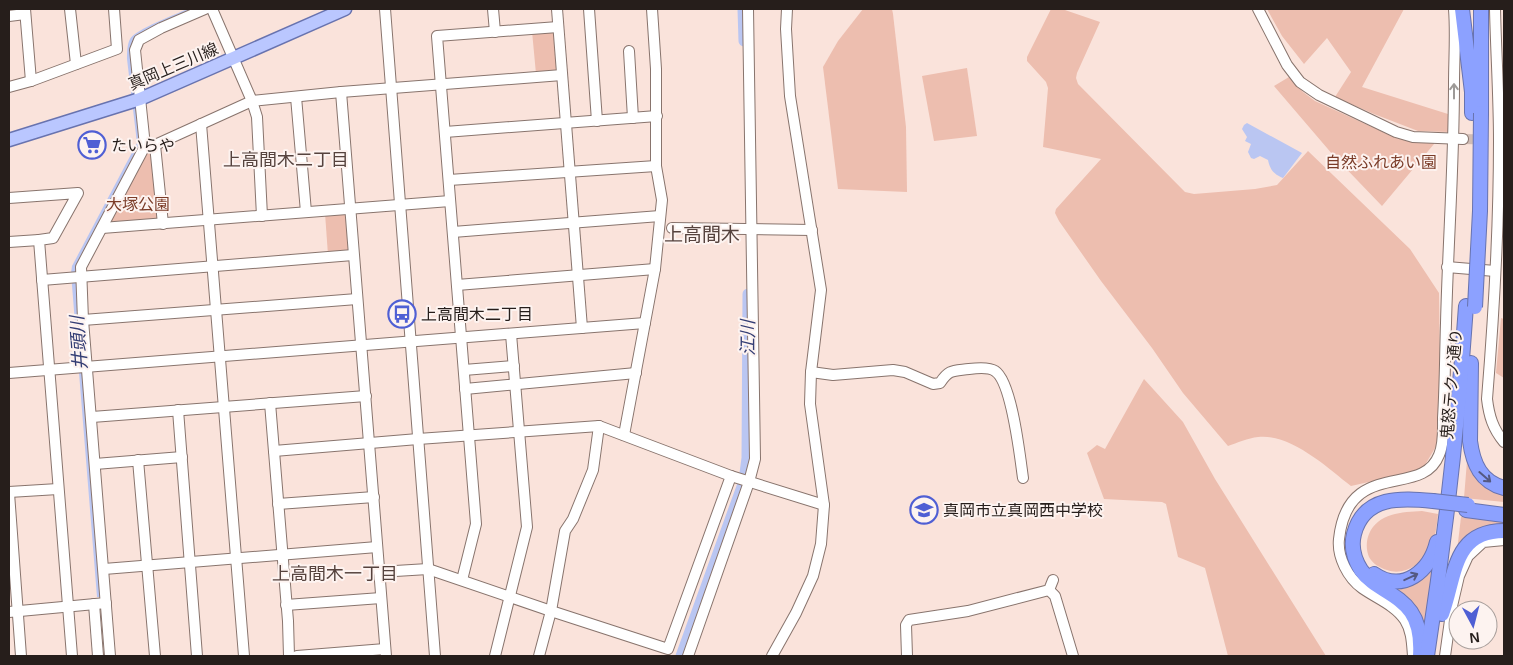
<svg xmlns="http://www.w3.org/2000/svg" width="1513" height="665" viewBox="0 0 1513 665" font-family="Helvetica,'Noto Sans JP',sans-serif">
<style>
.green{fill:#edbeaf}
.water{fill:#bac6f2}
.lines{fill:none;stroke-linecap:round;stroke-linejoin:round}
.river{stroke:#bac6f2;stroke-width:11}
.minor-tunnel{stroke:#d0bcb5;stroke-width:10;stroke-dasharray:10 5;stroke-linecap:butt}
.minor-casing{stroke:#88746d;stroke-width:12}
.major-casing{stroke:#6873af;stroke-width:15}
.highway-casing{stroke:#6873af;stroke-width:16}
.minor{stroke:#fff;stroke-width:10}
.major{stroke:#bac7ff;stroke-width:12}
.highway{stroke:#8ca1ff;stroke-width:14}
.highway-bridge-casing{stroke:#6873af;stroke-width:16;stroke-linecap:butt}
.highway-bridge{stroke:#8ca1ff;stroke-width:14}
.oneway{stroke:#9d9a98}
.oneway2{stroke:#545982}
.labels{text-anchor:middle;stroke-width:4;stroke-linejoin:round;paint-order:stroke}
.street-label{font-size:16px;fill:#261e1b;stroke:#fdf3f0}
.poi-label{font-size:16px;fill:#261e1b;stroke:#fdf3f0;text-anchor:start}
.park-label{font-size:16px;fill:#7b3c28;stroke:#fdf3f0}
.neighbourhood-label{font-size:18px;fill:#56433e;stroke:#fdf3f0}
.water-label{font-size:18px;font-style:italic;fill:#333d74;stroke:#fdf3f0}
.quarter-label{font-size:19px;fill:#56433e;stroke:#fdf3f0}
</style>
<rect width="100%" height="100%" fill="#fae3db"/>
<g class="green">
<polygon points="863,9 892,9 893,14 906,127 907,192 838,189 823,67 838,41"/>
<path d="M1051,9H1062L1100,22L1077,73L1076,78L1078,84L1185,192L1194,194L1255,189L1277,185L1308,151L1410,249L1439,293L1441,438L1422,470L1351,486C1327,467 1290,433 1258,437C1248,438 1237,443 1228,446L1183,393L1152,348L1101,281L1059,221L1055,213L1056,209L1101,159L1043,147L1048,88L1046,82L1027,61V57Z"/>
<polygon points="1267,9 1404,9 1362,87 1448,114 1449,132 1418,131 1374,114 1335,97 1351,72 1327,38 1304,64 1282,36"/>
<polygon points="532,31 555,32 559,68 556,72 536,74"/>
<polygon points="967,68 977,136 934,141 922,76"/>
<polygon points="1289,77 1303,92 1315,101 1396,138 1413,141 1434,142 1434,144 1382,206 1333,155 1274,86"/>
<polygon points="150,148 153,153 159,218 156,222 112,224 110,219 145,152"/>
<polygon points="344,212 348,215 350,249 346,253 328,255 325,213"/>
<polygon points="1501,318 1504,319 1504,378 1496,373"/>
<polygon points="1144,379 1183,422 1215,479 1326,656 1228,656 1205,568 1178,557 1166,504 1162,502 1104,499 1087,453 1097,445 1105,449"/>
<polygon points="1467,461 1469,464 1504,494 1504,502 1464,498"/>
<path d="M1422,511L1438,514C1437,526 1435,540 1429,551C1421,565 1403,576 1387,570C1380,568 1373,564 1369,557C1366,550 1366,541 1369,534C1378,513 1402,512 1422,511Z"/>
<polygon points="1461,517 1504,522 1504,526 1457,551"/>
<path d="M1435,564L1425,631L1391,587C1415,582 1419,584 1435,564Z"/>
</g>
<g class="water">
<path d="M187,9H196L137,38L140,146L76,269L100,597H97L71,273L72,266L137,143L127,59C127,53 127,45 130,39C136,29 175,15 187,9Z"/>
<path d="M1247,123L1302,153L1283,178C1274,174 1270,170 1268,160L1260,156L1254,159L1251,158L1248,152L1251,144L1245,141L1247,137L1242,129L1244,125Z"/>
</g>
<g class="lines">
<g class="river">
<polyline points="743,9 744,41"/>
<polyline points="681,656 744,481 747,458 748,294"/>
</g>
<polyline class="minor-tunnel" points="1463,139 1493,140"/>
<g class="minor-casing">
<g id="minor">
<polyline points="25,9 31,81"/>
<polyline points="70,9 76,64"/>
<polyline points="212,9 252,101 257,117 262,216"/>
<polyline points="385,9 435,656"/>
<polyline points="493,9 495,32"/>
<polyline points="557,9 582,328"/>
<polyline points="589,9 597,121"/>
<polyline points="1258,9 1287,65 1300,82 1319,95 1396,132 1413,137 1463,139"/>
<path d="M1495,9C1496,53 1499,97 1499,141C1499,228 1494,313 1487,399C1489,416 1493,429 1504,442"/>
<polyline points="9,16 25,14"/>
<polyline points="629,51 633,118"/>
<polyline points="9,87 31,81 117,49 114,9"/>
<polyline points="341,92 386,656"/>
<polyline points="296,97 306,212"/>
<polyline points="201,124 244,656"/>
<polyline points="445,132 657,116"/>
<polyline points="155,145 163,224"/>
<polyline points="145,146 155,145 252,101 341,92 562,75"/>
<polyline points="449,180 656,166"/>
<polyline points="9,198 78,193 53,238 39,240 72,656"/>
<polyline points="102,228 450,201"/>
<polyline points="672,228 812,230"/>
<polyline points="453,232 660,216"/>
<polyline points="9,242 39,240"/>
<polyline points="1447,267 1495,271"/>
<polyline points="42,280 353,255"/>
<polyline points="457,285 655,269"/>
<polyline points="83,320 357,299"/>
<polyline points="464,370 514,366"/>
<path d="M811,372L833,375L893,370L905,372L933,384L940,383C949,369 953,371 969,369C977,368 989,367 995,371C1012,382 1020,457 1023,478"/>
<polyline points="9,373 645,323"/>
<polyline points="465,389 636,373"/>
<polyline points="270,403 288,621 289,656"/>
<polyline points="178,410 197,656"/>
<polyline points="92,417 366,396"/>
<polyline points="624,435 655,269 662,200 656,166 656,69 652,9"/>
<polyline points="274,451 418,439 599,426 731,476 824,505"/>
<polyline points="138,460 155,656"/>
<polyline points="95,464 182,457"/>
<polyline points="9,492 58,489"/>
<polyline points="9,493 21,656"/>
<polyline points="278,504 374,497"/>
<polyline points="104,569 377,547"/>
<polyline points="379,572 428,569 551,611 668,649 731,476"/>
<polyline points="462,580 476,524 437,36 558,27"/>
<polyline points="1049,590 1055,596 1073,656"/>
<polyline points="94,604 98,656"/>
<polyline points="286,605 381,598"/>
<polyline points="9,612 106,603"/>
<polyline points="110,656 83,320 81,267 145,146 135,50 139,40 161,28 205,9"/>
<polyline points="297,656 385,649"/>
<polyline points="495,656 527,527 511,334"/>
<polyline points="539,656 551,611 565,531 573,519 593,470 599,426"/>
<polyline points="688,656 749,482 755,459 748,9"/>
<polyline points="772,656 796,613 813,576 821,544 824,505 810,404 811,372 821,290 790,96 786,29 787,9"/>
<polyline points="907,656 906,625 909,620 968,611 1049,590 1053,580"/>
<path d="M1413,656C1412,644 1412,631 1405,620C1395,605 1376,598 1362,588C1348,578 1337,557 1339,539C1348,457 1422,499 1439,455C1444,444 1443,429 1443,418C1445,386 1445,354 1446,323C1448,243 1454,164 1454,84C1454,59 1456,34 1454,9"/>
<polyline points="1445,656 1452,606 1459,576 1468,556 1483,542 1504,540"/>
</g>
</g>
<g class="major-casing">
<polyline id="major" points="9,140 140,99 345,9"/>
</g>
<g class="highway-casing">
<g id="highway">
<polyline points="1462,9 1472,92 1472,113"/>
<polyline points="1481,9 1481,113"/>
<path d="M1471,363L1470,441C1473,464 1481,482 1504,488"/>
<polyline points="1466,510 1504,515"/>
<path d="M1374,574C1403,594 1430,571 1437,542"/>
<path d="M1442,614C1456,577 1452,531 1504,531"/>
<path d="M1420,656C1421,640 1420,625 1411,612C1398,593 1373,588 1361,570C1354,559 1351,546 1354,534C1364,495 1402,498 1433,501"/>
<path d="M1427,656C1445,540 1458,424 1466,306"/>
</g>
</g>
<use href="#minor" class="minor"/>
<use href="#major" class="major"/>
<use href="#highway" class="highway"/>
<g class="highway-bridge-casing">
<g id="highway-bridge">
<polyline points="1475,307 1480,211 1481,113"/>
<polyline points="1433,501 1468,505"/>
</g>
</g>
<use href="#highway-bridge" class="highway-bridge"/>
</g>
<defs><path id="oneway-shaft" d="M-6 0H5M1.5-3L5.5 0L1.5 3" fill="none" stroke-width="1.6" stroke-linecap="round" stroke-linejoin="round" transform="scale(1.25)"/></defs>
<use class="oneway" href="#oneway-shaft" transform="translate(1454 91) rotate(-90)"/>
<g class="oneway2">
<use href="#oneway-shaft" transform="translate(1485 477) rotate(41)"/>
<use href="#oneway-shaft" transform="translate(1411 577) rotate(-25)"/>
</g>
<defs>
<g id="supermarket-ring" transform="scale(1.4375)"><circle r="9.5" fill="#fdf3f0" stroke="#4f5fd4" stroke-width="1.5"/><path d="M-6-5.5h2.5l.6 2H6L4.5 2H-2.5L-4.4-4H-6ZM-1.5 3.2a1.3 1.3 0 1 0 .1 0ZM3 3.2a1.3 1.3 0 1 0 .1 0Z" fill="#4f5fd4"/></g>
<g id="bus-ring" transform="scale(1.4375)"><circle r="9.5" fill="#fdf3f0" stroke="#4f5fd4" stroke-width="1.5"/><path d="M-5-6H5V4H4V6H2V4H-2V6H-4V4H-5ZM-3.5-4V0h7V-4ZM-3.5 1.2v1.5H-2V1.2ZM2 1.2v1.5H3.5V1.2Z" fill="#4f5fd4"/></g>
<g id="school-ring" transform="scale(1.4375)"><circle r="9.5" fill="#fdf3f0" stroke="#4f5fd4" stroke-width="1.5"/><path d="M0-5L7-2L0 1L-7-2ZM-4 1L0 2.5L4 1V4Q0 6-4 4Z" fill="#4f5fd4"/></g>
</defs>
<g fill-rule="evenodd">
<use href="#supermarket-ring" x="92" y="145"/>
<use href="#bus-ring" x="402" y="314"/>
<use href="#school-ring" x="924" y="510"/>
</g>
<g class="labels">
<g class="street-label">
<text transform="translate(173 66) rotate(-23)" y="6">真岡上三川線</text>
<text transform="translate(1451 384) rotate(-85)" y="6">鬼怒テクノ通り</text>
</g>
<g class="poi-label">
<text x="111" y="151">たいらや</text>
<text x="421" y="320">上高間木二丁目</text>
<text x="943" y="516">真岡市立真岡西中学校</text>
</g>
<g class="park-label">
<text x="1381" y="168">自然ふれあい園</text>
<text x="138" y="210">大塚公園</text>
</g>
<g class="neighbourhood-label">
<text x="286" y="166">上高間木二丁目</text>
<text x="335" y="580">上高間木一丁目</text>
</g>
<g class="water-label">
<text transform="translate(748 338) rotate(-90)" y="6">江川</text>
<text transform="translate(79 343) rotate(-94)" y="6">井頭川</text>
</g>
<g class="quarter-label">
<text x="702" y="241">上高間木</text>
</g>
</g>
<rect width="1513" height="665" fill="none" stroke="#261e1b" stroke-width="20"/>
<g transform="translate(1473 625) rotate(173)"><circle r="24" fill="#fdf3f0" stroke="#a79e9b"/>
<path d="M0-4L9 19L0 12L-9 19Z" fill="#4f5fd4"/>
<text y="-8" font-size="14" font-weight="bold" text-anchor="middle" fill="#261e1b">N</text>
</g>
</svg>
